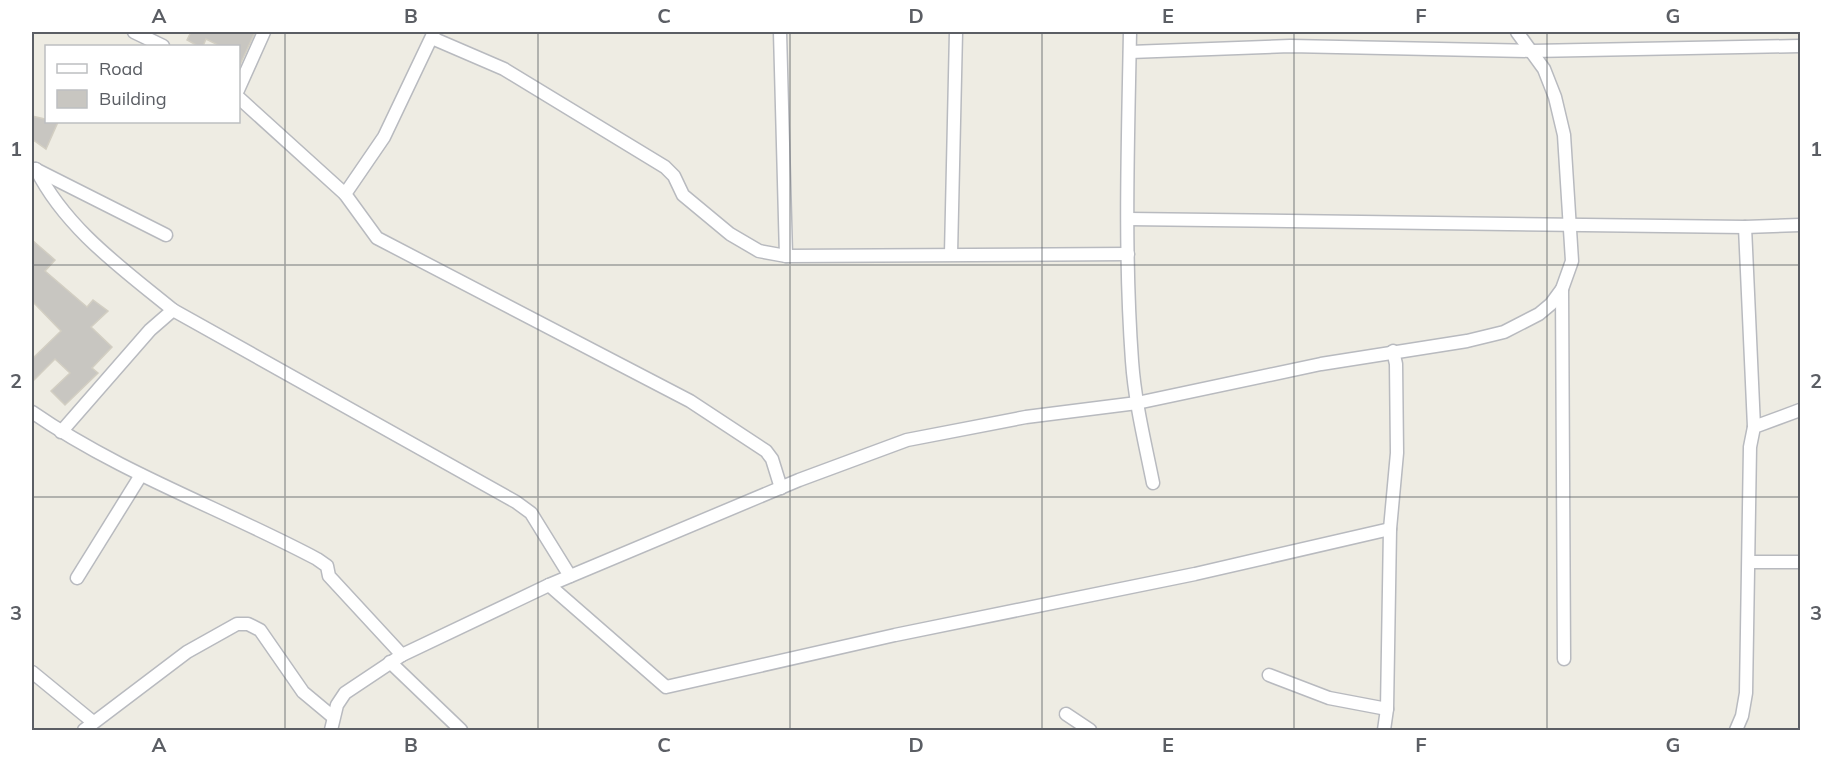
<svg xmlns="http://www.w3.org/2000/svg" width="1832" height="762" viewBox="0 0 1832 762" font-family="Mulish,sans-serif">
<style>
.building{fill:#c8c6c1;stroke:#d2cec2;stroke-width:1.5}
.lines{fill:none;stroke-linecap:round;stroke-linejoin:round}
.minor-casing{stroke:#b8babf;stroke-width:15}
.minor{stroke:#fff;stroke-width:12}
.grid{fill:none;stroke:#5b5e64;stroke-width:1.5;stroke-opacity:0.55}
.neatline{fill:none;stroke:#5b5e64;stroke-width:2}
.grid-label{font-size:20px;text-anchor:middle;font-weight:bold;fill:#5b5e64}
</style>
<rect width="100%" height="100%" fill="#eeece3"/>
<g class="building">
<polygon points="191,32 255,32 238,69 238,46 220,46 206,39 203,46 198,46 187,40"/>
<polygon points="32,116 58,122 46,149 32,139"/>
<polygon points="32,240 55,260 45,271 87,307 93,300 108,311 91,327 112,347 92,368 98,373 65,405 51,391 70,373 55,359 32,382 32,359 61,331 32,301"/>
</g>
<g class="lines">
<g class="minor-casing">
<g id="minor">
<polyline points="134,32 163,46"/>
<polyline points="434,32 384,137 345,194 377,238 690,401 766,451 772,459 781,488"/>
<polyline points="780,32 786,256 1128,254"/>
<path d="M1130,32C1128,141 1124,252 1132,361C1135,403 1145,443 1153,483"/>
<polyline points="432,38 504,69 665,167 674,176 683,195 730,234 759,251 786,256"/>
<polyline points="1130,52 1290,46 1532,51 1800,46"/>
<polyline points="238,90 264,32"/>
<polyline points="238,97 345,194"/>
<polyline points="35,169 166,235"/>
<path d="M36,169C66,229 123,269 173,310L150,330L61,432"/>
<polyline points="1128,219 1745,227 1800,225"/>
<polyline points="1745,227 1754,427"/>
<polyline points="951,254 956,32"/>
<polyline points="1562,289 1564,659"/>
<polyline points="173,310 516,502 531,513 570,576"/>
<path d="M32,412C120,473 223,509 317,559L327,566L329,576L402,655"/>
<polyline points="1749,562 1800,562"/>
<polyline points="77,578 141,475"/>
<polyline points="549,585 666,687 895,635 1195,574 1390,529"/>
<polyline points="390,662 461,730"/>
<polyline points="32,672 93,722"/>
<polyline points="1269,675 1329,698 1387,709"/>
<polyline points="1066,714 1090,730"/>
<polyline points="84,730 187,652 237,624 248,624 260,630 303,692 333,717"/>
<polyline points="331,730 337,705 345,693 402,655 549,585 799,480 907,440 1026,417 1137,403 1321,364 1467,341 1504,332 1539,314 1551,304 1562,289 1572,261 1564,135 1555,97 1544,69 1517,32"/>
<polyline points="1384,730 1387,709 1390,529 1397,453 1396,364 1393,351"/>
<polyline points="1736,730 1742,716 1746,693 1750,447 1754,427 1800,410"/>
</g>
</g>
<use href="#minor" class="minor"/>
</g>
<path class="grid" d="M285,32V730M538,32V730M790,32V730M1042,32V730M1294,32V730M1547,32V730M32,265H1800M32,497H1800"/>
<rect width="1832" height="762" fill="none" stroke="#ffffff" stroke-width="66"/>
<rect x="45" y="45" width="195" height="78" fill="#ffffff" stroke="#bdbfc1" stroke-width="1.5"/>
<rect x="57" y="64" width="30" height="9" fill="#ffffff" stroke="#bdbfc1" stroke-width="1.5"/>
<text x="99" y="75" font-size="18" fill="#5b5e64">Road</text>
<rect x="57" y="90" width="30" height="18" fill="#c8c6c1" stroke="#bdbfc1" stroke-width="1.5"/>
<text x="99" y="105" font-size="18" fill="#5b5e64">Building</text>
<rect x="33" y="33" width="1766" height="696" class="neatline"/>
<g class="grid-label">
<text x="159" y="23">A</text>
<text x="411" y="23">B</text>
<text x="664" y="23">C</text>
<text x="916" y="23">D</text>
<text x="1168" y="23">E</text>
<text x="1421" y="23">F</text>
<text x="1673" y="23">G</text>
<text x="16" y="156">1</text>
<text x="1816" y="156">1</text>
<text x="16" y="388">2</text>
<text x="1816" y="388">2</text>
<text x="16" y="620">3</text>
<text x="1816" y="620">3</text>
<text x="159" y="752">A</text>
<text x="411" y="752">B</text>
<text x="664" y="752">C</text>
<text x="916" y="752">D</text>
<text x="1168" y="752">E</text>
<text x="1421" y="752">F</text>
<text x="1673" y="752">G</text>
</g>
</svg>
